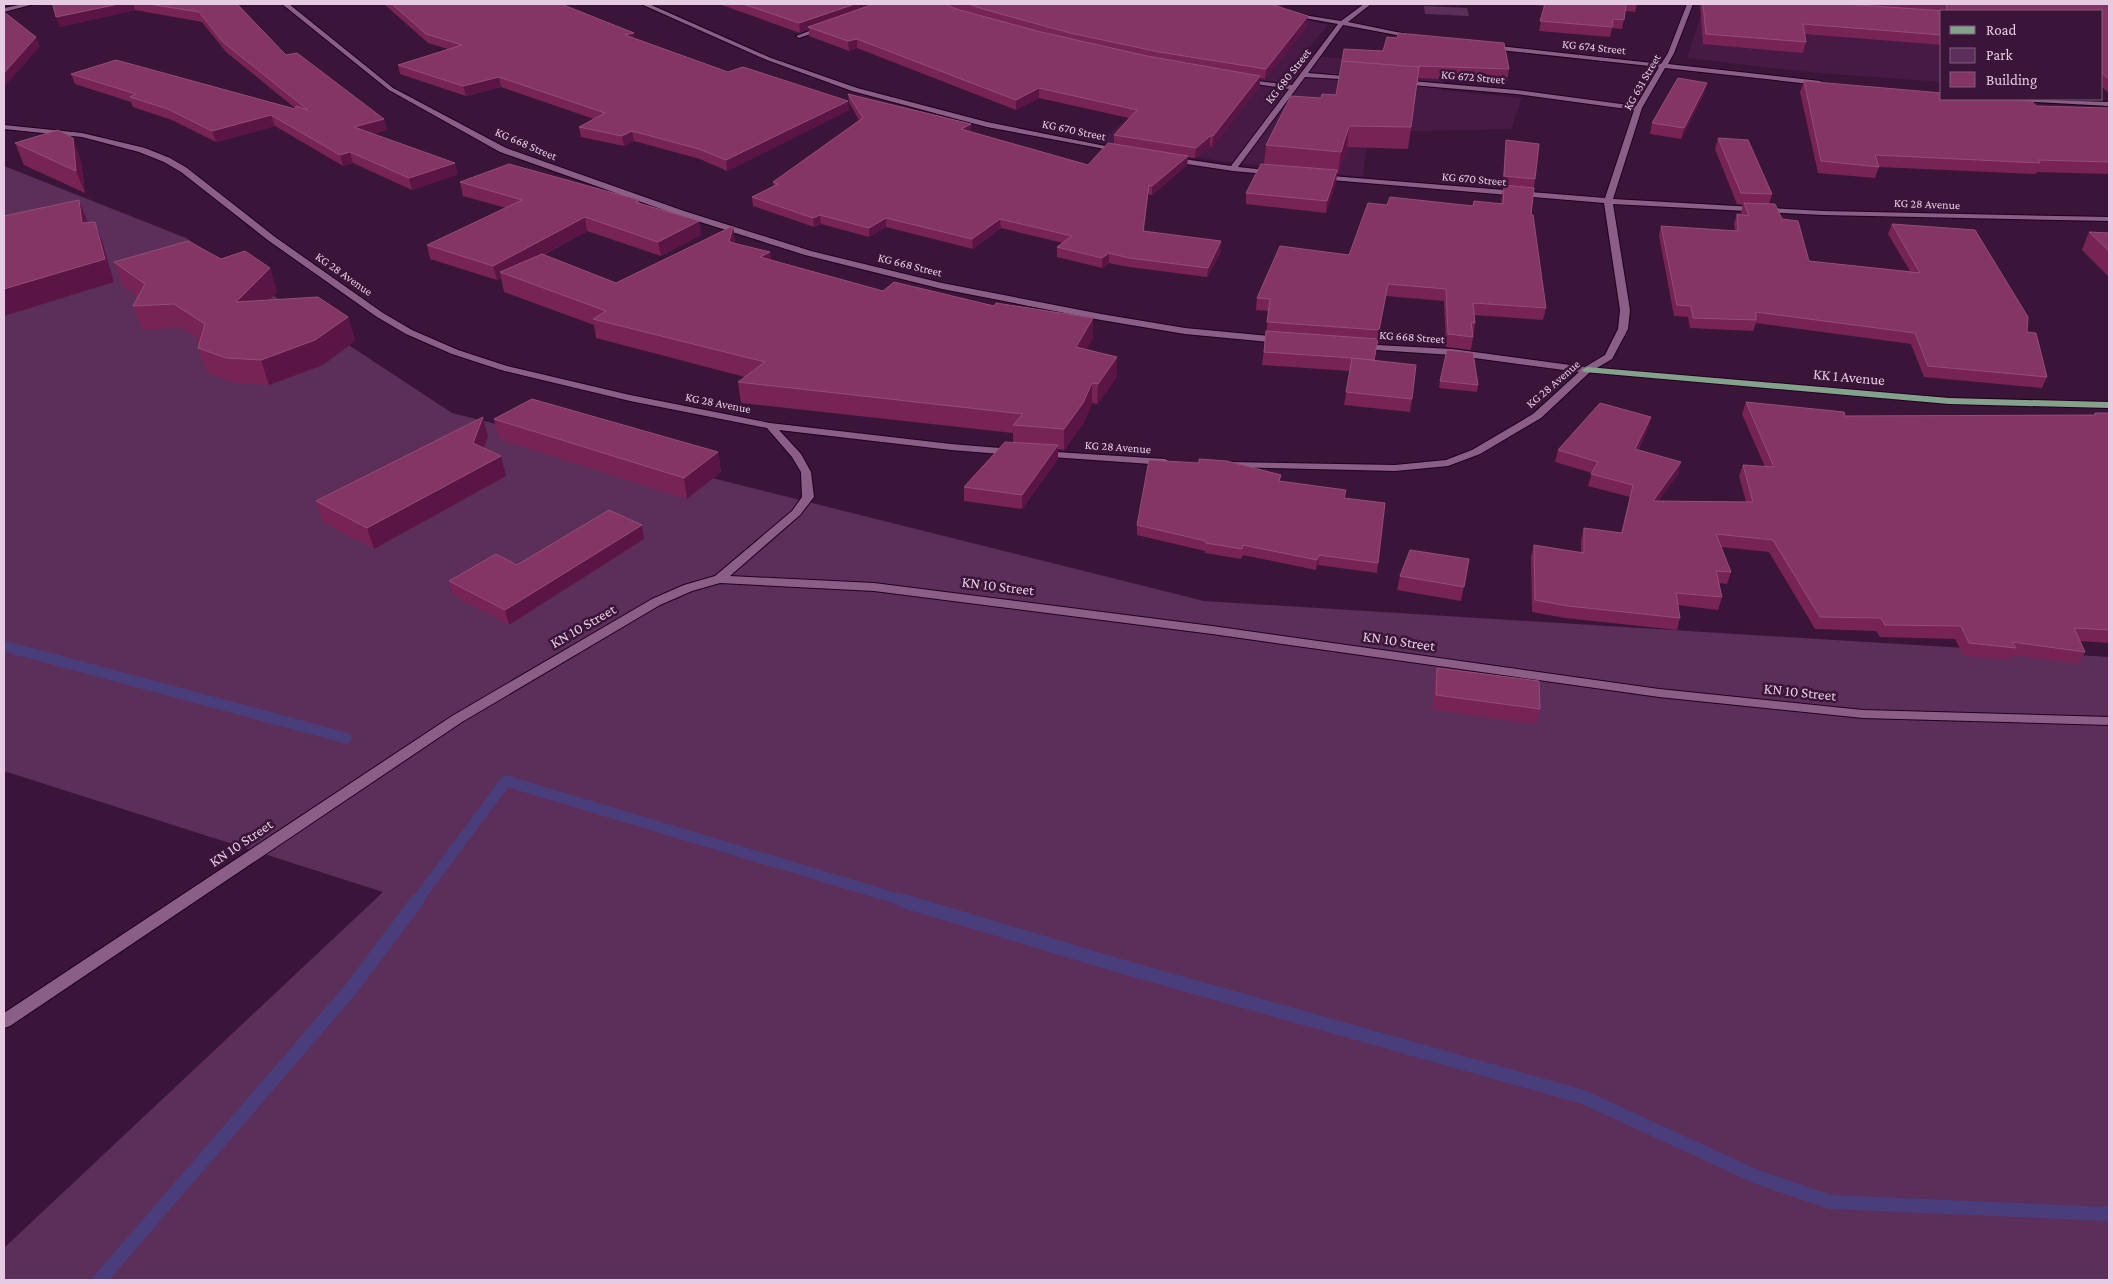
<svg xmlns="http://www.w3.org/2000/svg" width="2113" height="1284" viewBox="0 0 2113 1284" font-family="'Crimson Pro',serif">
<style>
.built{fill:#471a45}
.green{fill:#5c2f5a}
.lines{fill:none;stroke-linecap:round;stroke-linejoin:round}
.stream-far1{stroke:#4a3d7c;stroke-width:11}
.stream{stroke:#4a3d7c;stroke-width:14}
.minor-casing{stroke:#20001f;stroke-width:2}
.major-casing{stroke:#20001f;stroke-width:2}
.minor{fill:#8a5e87;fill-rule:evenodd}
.major{fill:#84a18c;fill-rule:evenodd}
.wall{fill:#782356}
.shaded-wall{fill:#5b1544}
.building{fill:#843566;stroke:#934d79}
.labels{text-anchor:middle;stroke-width:5;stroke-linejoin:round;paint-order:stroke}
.far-street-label{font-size:12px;fill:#e5cce2;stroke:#3b1439}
.street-label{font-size:15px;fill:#e5cce2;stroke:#3b1439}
</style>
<rect width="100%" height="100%" fill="#3b1439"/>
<g class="built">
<polygon points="1232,4 1328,25 1303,55 1446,68 1441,90 1522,98 1511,129 1369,132 1363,177 1220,161 1100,142 1189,65"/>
<polygon points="1704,5 1942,22 1942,82 1808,72 1687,58"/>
</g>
<g class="green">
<polygon points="1424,6 1467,8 1469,16 1425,14"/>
<polygon points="4,166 186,238 452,413 1204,601 2109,657 2109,1280 4,1280 4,1248 383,892 4,771"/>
</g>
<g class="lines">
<g class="stream-far1">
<polyline points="4,646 346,738"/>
<polyline points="416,902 506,781 908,902"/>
</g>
<g class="stream">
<polyline points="904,901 1127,968 1583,1097 1757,1177 1830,1202 2109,1214"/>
<polyline points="100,1280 351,989 417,901"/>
</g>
<g class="minor-casing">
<g id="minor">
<polygon points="24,4 34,4 4,12 4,8"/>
<polygon points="282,4 289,4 393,88 506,148 684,211 811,251 942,283 1101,314 1185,328 1281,337 1286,340 1281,343 1185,334 1101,320 942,289 805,255 678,215 500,152 389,90"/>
<polygon points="641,4 649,4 771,58 857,88 987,122 1125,150 1121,152 987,127 852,91 767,60"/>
<polygon points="1364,4 1371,4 1348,22 1416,36 1413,38 1343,25 1308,73 1355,77 1358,79 1357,80 1305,77 1238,167 1274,171 1277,171 1277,175 1233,171 1167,161 1166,159 1170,157 1231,166 1289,89 1243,82 1241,81 1241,79 1292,85 1338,24 1293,16 1291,15 1291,13 1341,21"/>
<polygon points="1687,4 1693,4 1674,53 1668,64 1820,81 1823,83 1820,85 1665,68 1642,108 1613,199 1823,211 2109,217 2109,221 1823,215 1613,204 1630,310 1628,329 1612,359 1590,372 1541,418 1480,454 1448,466 1395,471 1224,467 1223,465 1224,463 1228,462 1395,465 1446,460 1472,450 1533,414 1579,372 1452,355 1361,349 1356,346 1358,344 1452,349 1585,367 1605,355 1618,329 1620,310 1604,203 1319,179 1315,177 1319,175 1605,198 1634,110 1516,94 1400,84 1397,82 1400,80 1516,90 1636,106 1659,67 1490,49 1487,47 1490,45 1661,64 1668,53"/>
<polygon points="825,25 828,27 827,28 799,38 796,36"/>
<polygon points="2014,99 2109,102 2109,106 2018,101"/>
<polygon points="4,125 82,133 145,148 170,158 187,168 275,237 383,313 412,330 458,350 507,366 630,395 770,423 951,444 1013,449 1018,452 1013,455 951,450 779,430 801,454 811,472 814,497 800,515 730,576 874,583 1212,626 1659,689 1863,710 2109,717 2109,725 1863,718 1659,697 1212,634 874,591 720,583 692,591 660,605 462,722 10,1026 4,1028 4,1013 452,716 652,599 684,585 715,576 792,511 802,497 801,472 792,457 767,428 630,401 501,370 452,354 406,334 377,317 269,241 181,172 164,162 139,152 82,137 4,129"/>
<polygon points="1041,451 1165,459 1170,462 1165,465 1037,456 1036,454 1037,452"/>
</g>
</g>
<g class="major-casing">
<polygon id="major" points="1587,367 1949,398 2109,402 2109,408 1949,404 1584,372 1582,370"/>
</g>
<use href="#minor" class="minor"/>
<use href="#major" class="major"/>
</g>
<g class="wall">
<polygon points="56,4 241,4 238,5 286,55 384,119 387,130 373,134 458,174 412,190 353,163 343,166 275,126 216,142 172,120 133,107 131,102 75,84 71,74 295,109 295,108 226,52 202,22 135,10 60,27"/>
<polygon points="384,4 565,4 563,4 635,39 728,72 849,110 727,171 700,159 634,141 624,146 581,137 579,127 594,119 501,87 466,96 400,74 398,65 448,49 428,43"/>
<polygon points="719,4 945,4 962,10 945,4 1285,4 1279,7 1307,26 1265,79 1260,78 1260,86 1212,147 1210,146 1195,158 1188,157 1187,165 1152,195 1148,194 1144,231 1221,251 1207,277 1129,267 1109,263 1102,268 1057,257 1057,247 1063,243 1001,228 973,249 886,227 869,237 821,224 814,227 753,206 752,197 774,186 773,182 859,120 849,102 848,94 971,124 971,132 1088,165 1114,144 1114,135 1129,118 1039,98 1016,110 857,48 849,51 809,36 809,29 800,33"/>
<polygon points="1526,4 1637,4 1635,12 1625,11 1622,29 1612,28 1610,37 1539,31 1544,6"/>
<polygon points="1700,4 2109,4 2109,93 2102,87 2102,11 1942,11 1942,45 1805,34 1806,42 1803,53 1703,44"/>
<polygon points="1342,61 1509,69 1507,82 1418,78 1408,149 1347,147 1338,174 1337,173 1336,182 1326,213 1246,204 1246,193 1264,164 1266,145 1321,98 1336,95"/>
<polygon points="1804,81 2036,106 2109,108 2109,174 2037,172 2036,174 1879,167 1875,178 1818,173 1800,92"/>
<polygon points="1704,94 1681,139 1650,134 1652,123"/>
<polygon points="1718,138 1772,194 1769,204 1782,219 1809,261 1910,271 1888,234 1892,224 2027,332 2047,377 2042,388 1924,377 1911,344 1756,323 1753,331 1690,328 1688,317 1674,316 1659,236 1661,226 1735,231 1734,224 1737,214 1742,215 1741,213 1743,205 1737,204 1715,149"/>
<polygon points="1506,140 1535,179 1531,215 1546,308 1543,320 1474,315 1475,323 1471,350 1446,347 1444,301 1386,296 1374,361 1412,399 1410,412 1344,405 1350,371 1262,365 1269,311 1256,310 1257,298 1349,255 1387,205 1473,206 1501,204 1503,188 1502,187 1505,152"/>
<polygon points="15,143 81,160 85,193 24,165"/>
<polygon points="460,182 639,200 640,203 699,221 701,235 661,256 587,231 544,255 616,283 733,226 735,244 770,252 771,260 883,291 1093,318 1093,338 1086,349 1117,357 1117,377 1097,404 1092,403 1083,424 1064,450 1058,449 1058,459 1022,509 964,501 964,487 1013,442 1013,433 741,403 738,382 745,377 596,338 594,325 504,292 501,278 497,280 430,259 427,245 506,208 463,196"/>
<polygon points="2089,232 2109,233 2109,277 2082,250"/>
<polygon points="221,259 270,268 277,292 269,300 348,317 355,341 323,365 269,385 235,383 207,373 198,348 200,340 183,328 142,330 133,306 138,297 123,286 114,262"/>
<polygon points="1440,381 1478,385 1477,392 1439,388"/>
<polygon points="1746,402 1845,416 2094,415 2095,413 2109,413 2109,643 2080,641 2085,652 2079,664 2012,655 2010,660 1964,656 1955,639 1880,637 1876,631 1815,629 1769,552 1721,547 1731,572 1727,584 1719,583 1722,597 1718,610 1678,605 1680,618 1677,630 1565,618 1532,612 1531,557 1534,545 1581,553 1581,540 1584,528 1621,533 1630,497 1588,486 1592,473 1555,462 1558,450 1648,429 1638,450 1681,462 1678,474 1658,501 1746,502 1739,476 1743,465 1765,467 1742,414"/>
<polygon points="494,419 718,452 721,472 687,499 499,439"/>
<polygon points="488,437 484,448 506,476 374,549 323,522 316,501"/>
<polygon points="1281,481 1345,498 1378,563 1377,573 1318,565 1316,570 1243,555 1241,559 1205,553 1205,551 1137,535 1137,525"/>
<polygon points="644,539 509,625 453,595 449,581 517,565"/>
<polygon points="1469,559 1461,601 1397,590 1400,576"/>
<polygon points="1437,668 1540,709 1536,724 1433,710 1434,682"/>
</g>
<g class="shaded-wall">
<polygon points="119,4 133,4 135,10 60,27 56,17"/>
<polygon points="855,4 881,4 808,27 809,29 800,33 799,23"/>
<polygon points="1279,4 1285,4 1279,7"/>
<polygon points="1308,16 1307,26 1265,79 1266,69"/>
<polygon points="634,33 635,42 625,35"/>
<polygon points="36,37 40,47 4,87 4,73"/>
<polygon points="857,39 857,48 849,51 848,41"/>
<polygon points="1260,76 1260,86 1212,147 1213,136"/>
<polygon points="499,77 501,87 466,96 463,86"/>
<polygon points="1707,83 1704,94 1681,139 1684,128"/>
<polygon points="1039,88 1039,98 1016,110 1016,100"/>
<polygon points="848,101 849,110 727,171 726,160"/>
<polygon points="271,115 275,126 216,142 212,131"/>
<polygon points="384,119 387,130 357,138 354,127"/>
<polygon points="971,124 971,133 961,129"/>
<polygon points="1349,126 1347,147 1338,174 1341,152"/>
<polygon points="632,131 634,141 624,146 622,136"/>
<polygon points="1210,136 1210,146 1195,158 1196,148"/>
<polygon points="73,138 81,160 85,193 76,171"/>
<polygon points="350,152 353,163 343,166 340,155"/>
<polygon points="1188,156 1187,165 1152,195 1152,186"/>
<polygon points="455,163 458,174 412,190 409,178"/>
<polygon points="1337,170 1336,182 1326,213 1327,201"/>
<polygon points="1149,185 1148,194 1143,241 1143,231"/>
<polygon points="79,200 88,223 82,223"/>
<polygon points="820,215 821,224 814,227 813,218"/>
<polygon points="585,217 587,231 506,275 500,272 501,278 497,280 493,266"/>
<polygon points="886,218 886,227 869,237 869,228"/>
<polygon points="1000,219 1001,228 973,249 972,239"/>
<polygon points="699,221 701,235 661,256 658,242"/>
<polygon points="95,222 103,244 114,282 4,316 4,289"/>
<polygon points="733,226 735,245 729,242"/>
<polygon points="1221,241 1221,251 1207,277 1208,268"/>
<polygon points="770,252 772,271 760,257"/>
<polygon points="1109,253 1109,263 1102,268 1102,258"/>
<polygon points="270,268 277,292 244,326 236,302"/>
<polygon points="1388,284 1386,296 1378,342 1379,330"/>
<polygon points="348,317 355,341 323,365 269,385 261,360"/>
<polygon points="1093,318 1093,338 1076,367 1076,347"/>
<polygon points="1117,357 1117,377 1097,404 1098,384"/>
<polygon points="1092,383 1092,403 1083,424 1064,450 1064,429"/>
<polygon points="483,417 488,437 478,463 473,443"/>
<polygon points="1651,417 1648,429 1632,460 1635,449"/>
<polygon points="1058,445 1058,459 1022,509 1022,495"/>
<polygon points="718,452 721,472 687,499 684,478"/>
<polygon points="501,456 506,476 374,549 367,528"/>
<polygon points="1681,462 1678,474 1650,513 1653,501"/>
<polygon points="642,525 644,539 509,625 505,610"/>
<polygon points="1319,555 1318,565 1316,570 1317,560"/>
</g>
<g class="building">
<polygon points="56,4 119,4 56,17 53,5"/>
<polygon points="149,4 237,4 286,55 297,53 384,119 354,127 455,163 409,178 350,152 340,155 271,115 212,131 168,109 130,97 136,94 71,74 116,60 295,109 296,106 308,110 223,42 199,12"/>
<polygon points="392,4 561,4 634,33 625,35 728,72 743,67 848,101 726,160 699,149 632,131 622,136 579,127 605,113 499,77 463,86 398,65 462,45 426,34"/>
<polygon points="743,4 855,4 799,23"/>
<polygon points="874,4 945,4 956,9 1041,32 1147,56 1260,76 1213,136 1210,136 1196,148 1114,135 1137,110 1039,88 1016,100 857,39 848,41 808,27"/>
<polygon points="969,4 1270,4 1308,16 1266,69 1159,52 1070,33 983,9"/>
<polygon points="1545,4 1626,4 1624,20 1613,19 1612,27 1540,21"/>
<polygon points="1703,4 1844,4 1945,11 1947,9 1946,4 2109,4 2109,79 2102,73 2102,11 1942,11 1942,35 1803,24 1806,42 1706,34"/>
<polygon points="4,12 36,37 4,73"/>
<polygon points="1398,33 1504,43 1509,69 1419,66 1419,68 1342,61 1344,49 1383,51 1387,37 1397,38"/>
<polygon points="1342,61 1419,67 1411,127 1349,126 1341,152 1266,145 1291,96 1321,98 1322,94 1336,95"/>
<polygon points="1678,78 1707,83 1684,128 1652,123"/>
<polygon points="1804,81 1942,93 1942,99 2003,99 2032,101 2036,106 2109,108 2109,162 2038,160 2040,163 1875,155 1879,167 1821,161"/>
<polygon points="848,94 971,124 961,129 1088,165 1108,143 1188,156 1152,186 1149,185 1143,231 1221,241 1208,268 1129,258 1109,253 1102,258 1057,247 1072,236 1000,219 972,239 886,218 869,228 820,215 813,218 752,197 778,184 773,182 863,118"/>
<polygon points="58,130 73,138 76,171 15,143"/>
<polygon points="1718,138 1748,140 1772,194 1741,193"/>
<polygon points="1506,140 1539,144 1535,179 1504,176"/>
<polygon points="509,164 639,200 635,202 699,221 658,242 585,217 493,266 427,245 522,200 460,182"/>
<polygon points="1261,164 1337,170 1327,201 1246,193"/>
<polygon points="1504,185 1534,188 1531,215 1533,215 1546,308 1473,303 1475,323 1471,322 1473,337 1448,334 1446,289 1388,284 1379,330 1267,322 1270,299 1257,298 1280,246 1349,255 1368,203 1387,205 1390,197 1473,206 1474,201 1503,204"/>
<polygon points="79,200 82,223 95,222 105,259 4,289 4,216"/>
<polygon points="1744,203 1775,204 1782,219 1798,221 1809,261 1920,273 1892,224 1975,230 2028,317 2027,332 2036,333 2047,377 1928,366 1915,333 1756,312 1756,320 1693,318 1691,306 1677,305 1661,226 1738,231 1737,214 1749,216"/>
<polygon points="733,226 729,242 770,252 760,257 883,291 894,282 994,306 996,303 1093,318 1076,347 1117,357 1098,384 1092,383 1083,403 1064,429 1013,425 1023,414 738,382 765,362 593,319 606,311 500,272 542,254 616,283"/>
<polygon points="2089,232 2109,233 2109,251"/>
<polygon points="188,241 221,259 245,251 270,268 236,302 318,297 348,317 315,340 261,360 226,358 198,348 205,324 174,304 133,306 145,284 114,262"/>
<polygon points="1266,331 1378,339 1374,360 1353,358 1416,365 1412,399 1346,392 1352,358 1264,352"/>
<polygon points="1447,350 1473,353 1478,385 1440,381"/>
<polygon points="532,399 718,452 684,478 494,419"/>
<polygon points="1746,402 1844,412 1845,416 2095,415 2095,413 2109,413 2109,630 2074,628 2085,652 2012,642 2016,648 1969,643 1961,626 1885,625 1881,618 1820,617 1773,540 1716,534 1731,572 1716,571 1722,597 1676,593 1680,618 1568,606 1535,600 1534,545 1584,553 1584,528 1622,533 1633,485 1591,474 1598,462 1558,450 1600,403 1651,417 1635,449 1681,462 1653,501 1753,502 1743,465 1774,467"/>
<polygon points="483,417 473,443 501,456 367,528 316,501"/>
<polygon points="1005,442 1058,445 1022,495 964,487"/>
<polygon points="1199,459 1227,461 1281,475 1279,481 1346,490 1344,498 1385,503 1378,563 1319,555 1317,560 1243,545 1242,549 1206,543 1206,541 1137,525 1149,460 1199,463"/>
<polygon points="609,510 642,525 505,610 449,581 496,554 517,565"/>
<polygon points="1410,550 1469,559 1464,587 1400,576"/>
<polygon points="1437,668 1539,681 1540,709 1436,695"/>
</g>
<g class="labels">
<g class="far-street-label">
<text transform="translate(1594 47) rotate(6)" y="4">KG 674 Street</text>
<text transform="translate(1288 76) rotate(-52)" y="4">KG 680 Street</text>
<text transform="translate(1473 77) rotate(5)" y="4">KG 672 Street</text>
<text transform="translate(1642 82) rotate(-60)" y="4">KG 631 Street</text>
<text transform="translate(1074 130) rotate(12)" y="4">KG 670 Street</text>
<text transform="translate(526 144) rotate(23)" y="4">KG 668 Street</text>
<text transform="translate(1474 179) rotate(5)" y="4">KG 670 Street</text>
<text transform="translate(1927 204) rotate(2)" y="4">KG 28 Avenue</text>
<text transform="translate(910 265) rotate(14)" y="4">KG 668 Street</text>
<text transform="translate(344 274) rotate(35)" y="4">KG 28 Avenue</text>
<text transform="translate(1412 337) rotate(4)" y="4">KG 668 Street</text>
<text transform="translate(1553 384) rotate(-41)" y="4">KG 28 Avenue</text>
<text transform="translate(718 403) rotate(11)" y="4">KG 28 Avenue</text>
<text transform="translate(1118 447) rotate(4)" y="4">KG 28 Avenue</text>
</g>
<g class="street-label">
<text transform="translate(1849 377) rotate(5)" y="5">KK 1 Avenue</text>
<text transform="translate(998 586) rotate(7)" y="5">KN 10 Street</text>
<text transform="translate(583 626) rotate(-30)" y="5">KN 10 Street</text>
<text transform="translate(1399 641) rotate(8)" y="5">KN 10 Street</text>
<text transform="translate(1800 692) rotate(6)" y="5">KN 10 Street</text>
<text transform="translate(241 843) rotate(-34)" y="5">KN 10 Street</text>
</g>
</g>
<rect width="2113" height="1284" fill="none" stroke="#e5cce2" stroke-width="10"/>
<rect x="1940" y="10" width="162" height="90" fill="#3b1439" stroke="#7f5e7d"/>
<rect x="1950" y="26" width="25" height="8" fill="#84a18c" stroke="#7f5e7d"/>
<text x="1986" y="35" font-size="15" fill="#e5cce2">Road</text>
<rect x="1950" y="48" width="25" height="15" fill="#5c2f5a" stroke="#7f5e7d"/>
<text x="1986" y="60" font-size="15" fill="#e5cce2">Park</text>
<rect x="1950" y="72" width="25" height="15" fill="#843566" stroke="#7f5e7d"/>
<text x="1986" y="85" font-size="15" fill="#e5cce2">Building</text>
</svg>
